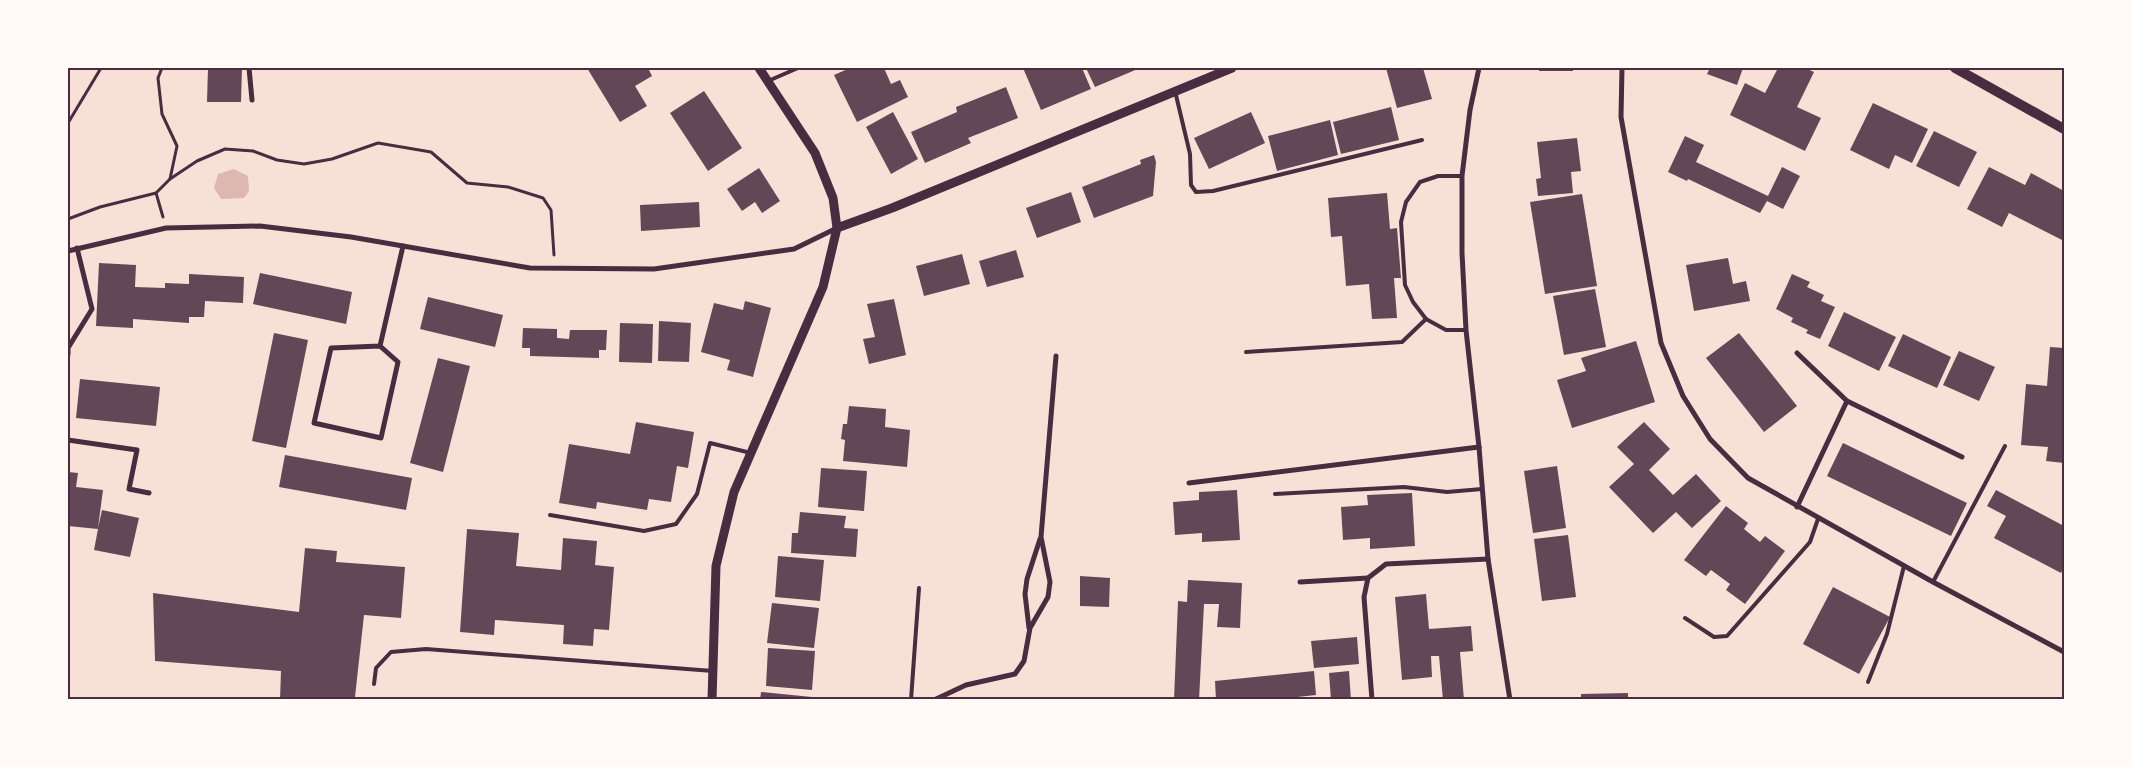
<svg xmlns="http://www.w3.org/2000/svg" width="2132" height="767" viewBox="0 0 2132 767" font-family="Roboto,sans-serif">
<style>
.water{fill:#dcb8b0}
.building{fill:#644757}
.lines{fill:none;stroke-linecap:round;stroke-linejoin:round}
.path{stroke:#4a2c40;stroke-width:3}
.service{stroke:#4a2c40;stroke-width:4}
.minor{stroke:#4a2c40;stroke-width:5}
.tertiary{stroke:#4a2c40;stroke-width:9}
.secondary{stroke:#4a2c40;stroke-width:10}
.neatline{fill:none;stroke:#4a2c40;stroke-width:2}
</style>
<rect width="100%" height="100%" fill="#f7e1d7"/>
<polygon class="water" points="234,169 248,176 249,191 244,198 221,199 214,188 218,174"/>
<g class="building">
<polygon points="208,68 242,68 241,102 207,102"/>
<polygon points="587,68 648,68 652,76 635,86 647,106 620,122"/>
<polygon points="850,68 884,68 891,84 900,80 908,97 857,122 834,75"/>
<polygon points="1023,68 1082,68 1091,89 1041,110"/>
<polygon points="1086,68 1140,68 1095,87"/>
<polygon points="1386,68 1423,68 1432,99 1397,108"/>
<rect x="1539" y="68" width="34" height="3"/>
<polygon points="1710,68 1743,68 1737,85 1707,74"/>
<polygon points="1778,68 1805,68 1814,72 1797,107 1821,118 1805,151 1730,115 1745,83 1765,93"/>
<polygon points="1006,87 1018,118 968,138 971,143 925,163 911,132 957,112 956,107"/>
<polygon points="704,91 742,148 708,171 670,113"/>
<polygon points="1873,103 1928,129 1912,163 1895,155 1889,169 1850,150"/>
<polygon points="1391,107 1399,140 1341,154 1333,122"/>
<polygon points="893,112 918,159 891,174 866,127"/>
<polygon points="1251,112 1265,143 1209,169 1194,138"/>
<polygon points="1330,120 1338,155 1277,171 1268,136"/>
<polygon points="1934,131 1977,152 1959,187 1916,166"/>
<polygon points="1685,136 1704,145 1696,162 1768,196 1782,167 1800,176 1783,209 1767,201 1760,213 1688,179 1687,181 1668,172"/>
<polygon points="1577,138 1581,171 1571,172 1573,193 1538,196 1536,179 1541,178 1537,142"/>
<polygon points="1154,155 1156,162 1153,196 1094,218 1082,187 1141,164 1140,160"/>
<polygon points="1989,167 2025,185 2031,173 2064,191 2064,241 2009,213 2002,227 1967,209"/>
<polygon points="759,168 780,201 762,213 755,202 742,211 727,189"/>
<polygon points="1071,192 1081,222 1037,238 1026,208"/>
<polygon points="1387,193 1390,229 1397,228 1401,278 1394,278 1397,318 1372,319 1369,284 1346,286 1342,236 1331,237 1328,198"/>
<polygon points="1582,194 1597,286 1545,294 1530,202"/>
<polygon points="699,202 700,227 641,231 640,205"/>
<polygon points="1016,250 1024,277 987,287 979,261"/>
<polygon points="962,254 970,284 924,296 916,266"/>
<polygon points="1728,258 1733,284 1746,281 1750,301 1694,311 1686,265"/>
<polygon points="99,263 136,265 135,287 165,288 165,283 189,284 189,274 244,277 243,303 205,301 204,317 189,317 189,323 133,319 133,328 96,326"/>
<polygon points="260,273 352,292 346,324 253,304"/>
<polygon points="1792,274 1810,282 1807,287 1824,295 1821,301 1835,307 1820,339 1806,333 1808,330 1791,322 1793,318 1776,309"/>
<polygon points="1595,289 1606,347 1564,355 1553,296"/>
<polygon points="428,297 503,315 495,347 420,329"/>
<polygon points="894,299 906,355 869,364 863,339 875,337 867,304"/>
<polygon points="745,301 771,308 753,377 727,370 730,360 701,352 714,303 743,310"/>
<polygon points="1844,312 1896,337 1879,371 1828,346"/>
<polygon points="659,321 691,323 689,362 658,361"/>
<polygon points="620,323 653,324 652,363 619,362"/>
<polygon points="523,328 557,329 557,338 569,339 570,330 607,330 606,350 599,350 599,358 530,356 530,348 522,348"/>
<polygon points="274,333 308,340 286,448 252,441"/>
<polygon points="1739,333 1797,406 1764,432 1706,358"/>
<polygon points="1903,334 1951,357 1937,388 1888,366"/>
<polygon points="1636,341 1655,402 1572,428 1557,380 1586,371 1581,358"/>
<polygon points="2050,347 2064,348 2064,463 2046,461 2048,447 2021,445 2026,384 2047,386"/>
<polygon points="1959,351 1995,367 1979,401 1943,385"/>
<polygon points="438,358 470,366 443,472 410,463"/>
<polygon points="80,379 160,387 156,426 76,418"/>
<polygon points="849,406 886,409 885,427 910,430 907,467 843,461 845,440 841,439 843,424 847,424"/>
<polygon points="636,422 694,432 688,468 677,466 671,502 649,499 647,510 597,502 596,509 559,503 569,444 630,454"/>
<polygon points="1644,422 1670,449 1649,470 1673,495 1696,474 1721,501 1692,528 1676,512 1653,533 1609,487 1634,464 1617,447"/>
<polygon points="1843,443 1967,503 1951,536 1827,476"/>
<polygon points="285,455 412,478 406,510 279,487"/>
<polygon points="1557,466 1566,528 1533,533 1524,471"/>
<polygon points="821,468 867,471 864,511 818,507"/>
<polygon points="68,472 78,473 76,487 103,490 98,528 102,510 139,518 130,557 94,550 98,529 68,526 70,512 68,512"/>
<polygon points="1237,490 1240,540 1202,542 1202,533 1175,535 1173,502 1199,500 1199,492"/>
<polygon points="1996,490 2064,526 2064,566 2061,573 1994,538 2006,516 1987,506"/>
<polygon points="1412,493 1415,546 1370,549 1370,538 1343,540 1341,507 1368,505 1367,495"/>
<polygon points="1726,506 1748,523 1744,529 1760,542 1765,536 1785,551 1745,604 1726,590 1730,584 1711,570 1706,576 1684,560"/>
<polygon points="800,512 846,516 844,528 858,529 856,557 791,553 792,533 798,533"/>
<polygon points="467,529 519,533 516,566 561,570 563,538 597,541 595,565 614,567 609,630 594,629 593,646 563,644 564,625 495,620 494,635 460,632"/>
<polygon points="1568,535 1576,597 1542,601 1534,539"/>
<polygon points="305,548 337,551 336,562 405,567 401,618 364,615 355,697 362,700 280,700 281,671 155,661 153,593 299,612"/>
<polygon points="778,556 824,560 820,601 775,597"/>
<polygon points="1080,576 1110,578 1109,607 1080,606"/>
<polygon points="1188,580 1242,583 1240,628 1217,627 1219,604 1204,604 1199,700 1174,700 1178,601 1187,602"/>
<polygon points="1833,587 1890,617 1859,674 1803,644"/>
<polygon points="1426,594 1429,629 1471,626 1473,651 1460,652 1464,700 1443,700 1439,656 1431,656 1432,677 1402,680 1395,597"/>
<polygon points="772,603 819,608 814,648 767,643"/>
<polygon points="1357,637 1359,664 1314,668 1311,641"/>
<polygon points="768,648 815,651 812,690 766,686"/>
<polygon points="1314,671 1316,695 1270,700 1216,700 1215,681"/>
<polygon points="1349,671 1351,700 1331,700 1329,673"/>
<polygon points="761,692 812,697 812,700 760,700"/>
<polygon points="1628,693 1628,700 1581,700 1581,694"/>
</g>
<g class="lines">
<g class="path">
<polyline points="68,123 101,68"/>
<polyline points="170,179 197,161 225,149 253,151 277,160 304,164 332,159 378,143 431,152 467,183 508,187 543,198 551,210 554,255"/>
<polyline points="156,193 163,217"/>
<polyline points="68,219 100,207 156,193 170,179 177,146 162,114 158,78 162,68"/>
</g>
<g class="service">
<polyline points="768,81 798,68"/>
<polyline points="1175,91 1190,154 1191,185 1196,192 1213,191 1422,140"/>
<polyline points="1462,176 1438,176 1420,182 1406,202 1401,222 1405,285 1413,302 1426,319 1446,330 1466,330"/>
<polyline points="1246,352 1402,342 1426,319"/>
<polyline points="1275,494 1404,487 1447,492 1482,489"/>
<polyline points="550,515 644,531 676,524 697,494 710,443 751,453"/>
<polyline points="1933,582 2005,446"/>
<polyline points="1685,618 1714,637 1727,636 1810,542 1818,519"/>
<polyline points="1868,682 1887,634 1904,566"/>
<polyline points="374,684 376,668 391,652 426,649 713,671"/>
<polyline points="911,700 919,588"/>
</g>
<g class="minor">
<polyline points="249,68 252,100"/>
<polyline points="1479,68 1470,110 1462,176 1462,253 1466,330 1479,447 1488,559 1510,700"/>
<polyline points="1622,68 1621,117 1661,343 1683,396 1710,439 1748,478 1933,582 2064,652"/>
<polyline points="68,251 166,228 260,226 351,237 530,268 654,269 794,249 837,228"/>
<polyline points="380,346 398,362 381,438 314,423 331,348 380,346 403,246"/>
<polyline points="1797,353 1847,401 1962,457"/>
<polyline points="68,354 68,348 92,309 77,248"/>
<polyline points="68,440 137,450 129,489 149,493"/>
<polyline points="1189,483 1479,447"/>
<polyline points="1797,507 1847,401"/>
<polyline points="1300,582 1368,578"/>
<polyline points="1029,628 1025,594 1027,579 1040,539"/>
<polyline points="934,700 966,685 1015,674 1024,661 1030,628 1048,597 1050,582 1041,537 1056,356"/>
<polyline points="1372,700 1364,597 1368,578 1386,564 1488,559"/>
</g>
<g class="tertiary">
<polyline points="837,228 892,208 1232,68"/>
<polyline points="712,700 716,566 734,492 823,287 837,228 833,198 815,153 759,68"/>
</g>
<polyline class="secondary" points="1955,68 2064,129"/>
</g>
<rect width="2132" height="767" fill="none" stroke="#fffaf5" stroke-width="138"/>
<rect x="69" y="69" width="1994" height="629" class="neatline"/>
</svg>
